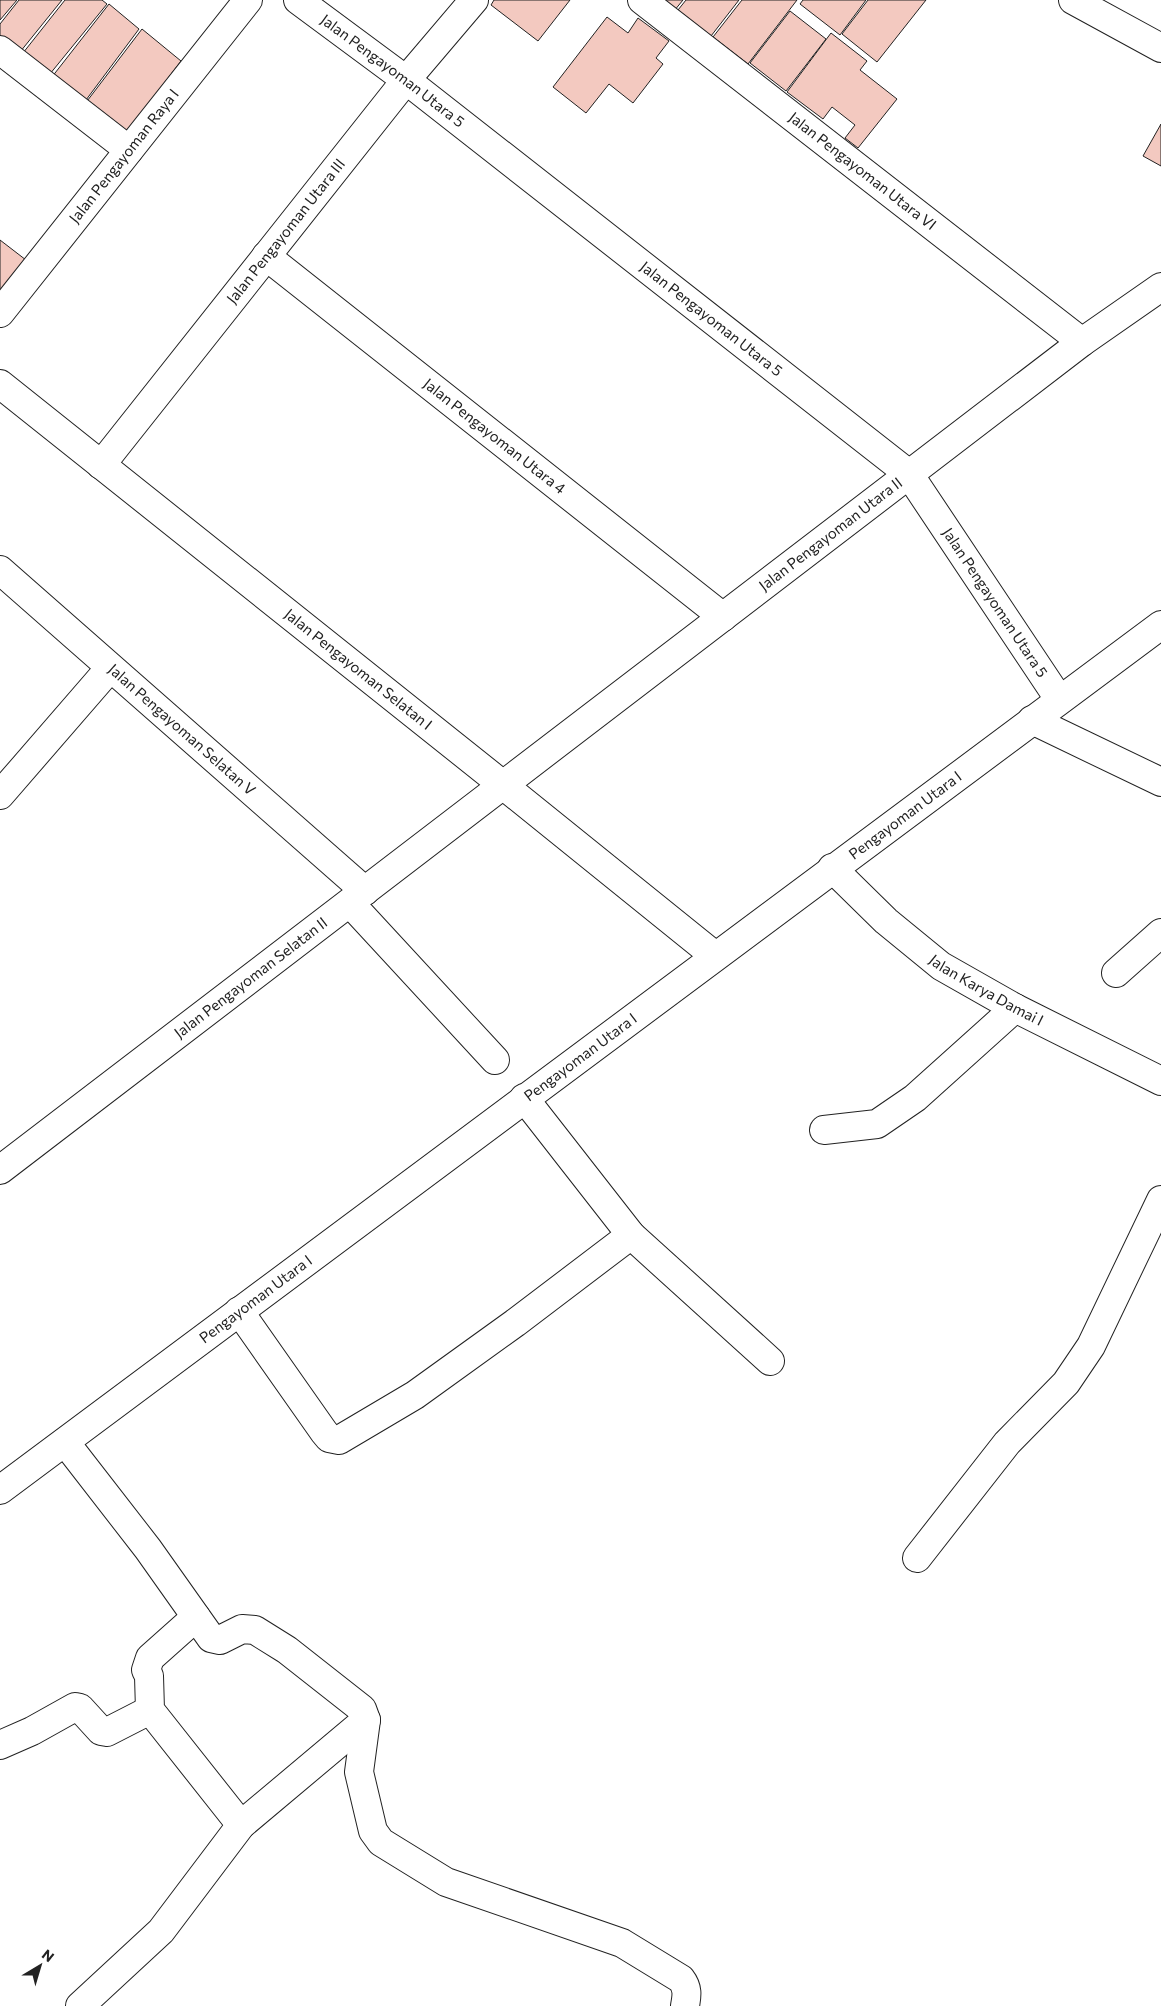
<svg xmlns="http://www.w3.org/2000/svg" width="1161" height="2006" viewBox="0 0 1161 2006" font-family="Commissioner,sans-serif">
<style>
.building{fill:#f3c9c0;stroke:#222}
.lines{fill:none;stroke-linecap:round;stroke-linejoin:round}
.street-casing{stroke:#222;stroke-width:30}
.street{stroke:#fff;stroke-width:28}
.labels{text-anchor:middle;stroke-width:4;stroke-linejoin:round;paint-order:stroke}
.street-label{font-size:15px;fill:#222;stroke:#fff}
</style>
<rect width="100%" height="100%" fill="#fff"/>
<g class="building">
<polygon points="0,0 17,0 0,20"/>
<polygon points="19,0 62,0 16,57 0,44 0,24"/>
<polygon points="65,0 102,0 107,4 45,80 19,58"/>
<polygon points="494,0 570,0 538,41 491,5"/>
<polygon points="660,0 683,0 674,11"/>
<polygon points="686,0 739,0 711,36 678,10"/>
<polygon points="742,0 797,0 748,64 713,37"/>
<polygon points="803,0 866,0 840,35 800,4"/>
<polygon points="868,0 926,0 877,62 842,34"/>
<polygon points="109,4 139,29 80,108 48,82"/>
<polygon points="790,11 826,39 786,91 750,63"/>
<polygon points="607,17 628,33 638,18 669,41 656,58 663,64 633,103 609,84 586,113 553,87"/>
<polygon points="142,29 181,61 121,140 81,109"/>
<polygon points="831,33 867,61 860,70 897,99 858,148 845,138 855,125 832,107 823,119 787,92"/>
<polygon points="1161,124 1161,166 1143,156"/>
<polygon points="0,240 26,260 0,295"/>
</g>
<g class="lines">
<g class="street-casing">
<g id="street">
<path id="s1" d="M298,0L406,80L909,474L1059,699"/>
<path id="s2" d="M642,0L1082,342"/>
<polyline points="1073,0 1161,48"/>
<polyline points="0,50 129,150"/>
<path id="s3" d="M266,256L723,617"/>
<path id="s4" d="M0,313L248,0"/>
<path id="s5" d="M0,384L503,785L715,956"/>
<path id="s6" d="M101,465L406,80L474,0"/>
<path id="s7" d="M0,570L365,891"/>
<polyline points="1032,720 1161,782"/>
<polyline points="0,795 110,668"/>
<path id="s8" d="M832,868L886,921L941,966L1015,1008L1161,1081"/>
<polyline points="350,903 495,1060"/>
<polyline points="1116,973 1161,933"/>
<polyline points="524,1098 631,1235 770,1361"/>
<polyline points="824,1130 877,1124 915,1098 1015,1008"/>
<path id="s9" d="M0,1170L1082,342L1161,287"/>
<polyline points="239,1311 324,1432 329,1438 339,1440 415,1395 515,1323 631,1235"/>
<path d="M65,1442L148,1549L211,1638L220,1640L242,1629L255,1630L287,1650L362,1709L366,1720L359,1772L373,1831L381,1842L446,1882L622,1943L681,1979C688,1988 687,1995 685,2006"/>
<path id="s10" d="M0,1490L1161,625"/>
<polyline points="917,1558 1007,1443 1066,1383 1091,1346 1161,1200"/>
<polyline points="196,1617 150,1658 146,1670 149,1676 150,1710 241,1825"/>
<polyline points="0,1745 32,1731 75,1707 80,1708 101,1731 107,1732 150,1710"/>
<polyline points="80,2006 161,1931 241,1825 366,1720"/>
</g>
</g>
<use href="#street" class="street"/>
</g>
<g class="labels">
<g class="street-label">
<text dy="5" stroke="none"><textPath href="#s1" startOffset="118">Jalan Pengayoman Utara 5</textPath></text>
<text dy="5" stroke="none"><textPath href="#s4" startOffset="200">Jalan Pengayoman Raya I</textPath></text>
<text dy="5" stroke="none"><textPath href="#s2" startOffset="279">Jalan Pengayoman Utara VI</textPath></text>
<text dy="5" stroke="none"><textPath href="#s6" startOffset="298">Jalan Pengayoman Utara III</textPath></text>
<text dy="5" stroke="none"><textPath href="#s1" startOffset="522">Jalan Pengayoman Utara 5</textPath></text>
<text dy="5" stroke="none"><textPath href="#s3" startOffset="291">Jalan Pengayoman Utara 4</textPath></text>
<text dy="5" stroke="none"><textPath href="#s9" startOffset="1046">Jalan Pengayoman Utara II</textPath></text>
<text dy="5" stroke="none"><textPath href="#s1" startOffset="928">Jalan Pengayoman Utara 5</textPath></text>
<text dy="5" stroke="none"><textPath href="#s5" startOffset="458">Jalan Pengayoman Selatan I</textPath></text>
<text dy="5" stroke="none"><textPath href="#s7" startOffset="242">Jalan Pengayoman Selatan V</textPath></text>
<text dy="5" stroke="none"><textPath href="#s10" startOffset="1129">Pengayoman Utara I</textPath></text>
<text dy="5" stroke="none"><textPath href="#s9" startOffset="316">Jalan Pengayoman Selatan II</textPath></text>
<text dy="5" stroke="none"><textPath href="#s8" startOffset="198">Jalan Karya Damai I</textPath></text>
<text dy="5" stroke="none"><textPath href="#s10" startOffset="724">Pengayoman Utara I</textPath></text>
<text dy="5" stroke="none"><textPath href="#s10" startOffset="319">Pengayoman Utara I</textPath></text>
</g>
</g>
<g transform="translate(40 1966) rotate(38)" stroke="#ffffff" stroke-width="4" paint-order="stroke">
<path d="M0-4L9 19L0 12L-9 19Z" fill="#222222"/>
<text y="-8" font-size="14" font-weight="bold" text-anchor="middle" fill="#222222">N</text>
</g>
</svg>
